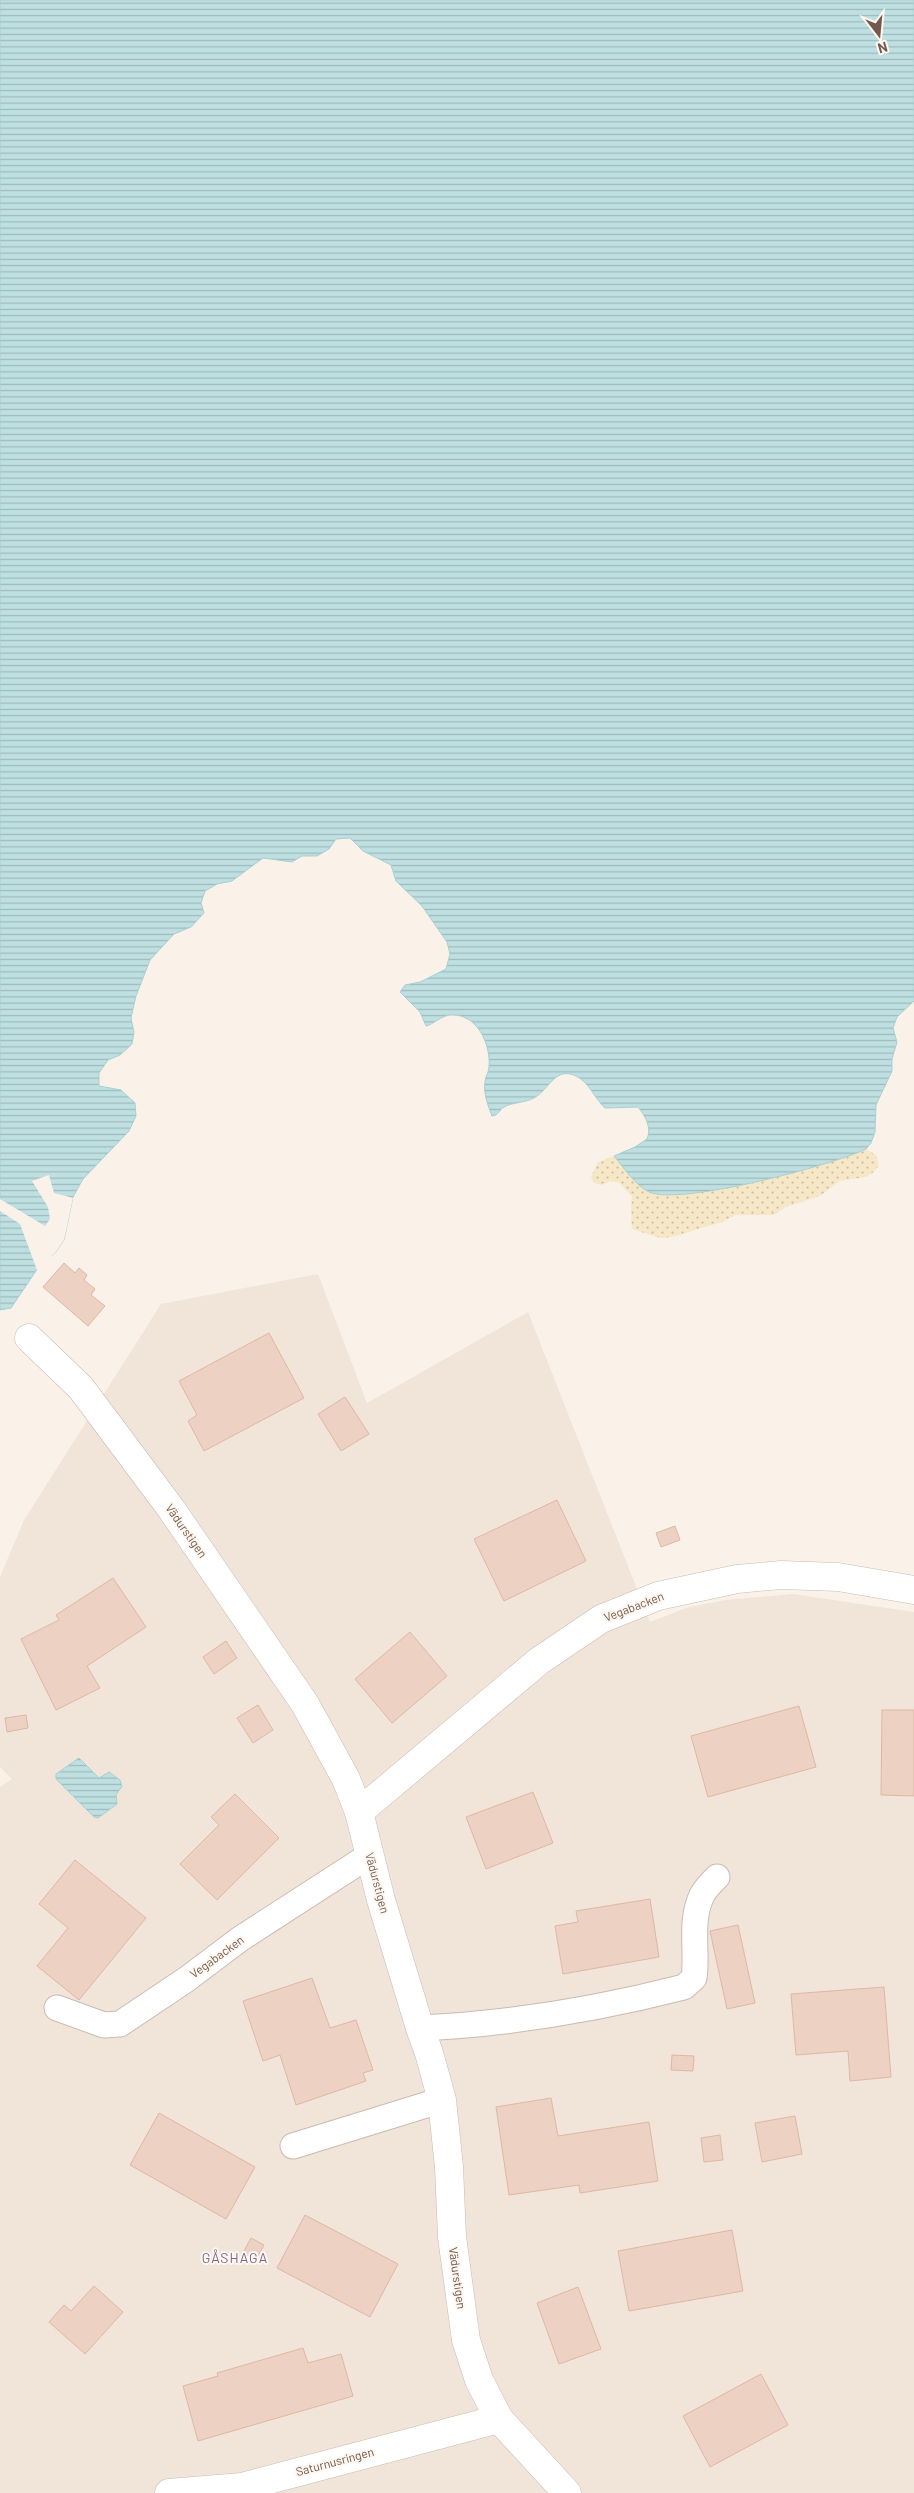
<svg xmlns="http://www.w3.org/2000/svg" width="914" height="2493" viewBox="0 0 914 2493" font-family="Barlow,sans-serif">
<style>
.residential{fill:#f1e4d8}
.sand{fill:url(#sand-dots)}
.water{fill:url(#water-rules);stroke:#a6d0d3}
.pier{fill:#faf2e9}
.building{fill:#edd1c3;stroke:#deb7a5}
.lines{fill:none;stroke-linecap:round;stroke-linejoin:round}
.lane-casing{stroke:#ccbab0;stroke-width:27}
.street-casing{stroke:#ccbab0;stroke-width:29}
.lane{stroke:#fff;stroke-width:25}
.street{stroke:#fff;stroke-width:28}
.labels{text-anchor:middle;stroke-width:4;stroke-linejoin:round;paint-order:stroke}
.street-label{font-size:12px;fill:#72594f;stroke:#fdf7ef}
.neighbourhood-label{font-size:14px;letter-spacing:1px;fill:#7e678e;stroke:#fdf7ef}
</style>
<defs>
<pattern id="sand-dots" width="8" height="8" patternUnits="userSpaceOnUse" patternTransform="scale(1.25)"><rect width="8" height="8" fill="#f6e8c7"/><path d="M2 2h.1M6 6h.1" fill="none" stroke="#ccbfa4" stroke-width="1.8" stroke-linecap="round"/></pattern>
<pattern id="water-rules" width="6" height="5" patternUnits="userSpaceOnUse" patternTransform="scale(1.25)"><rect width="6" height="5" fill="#bfe0e2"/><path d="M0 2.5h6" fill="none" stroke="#a0b9ba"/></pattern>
</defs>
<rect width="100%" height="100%" fill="#faf2e9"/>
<polygon class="residential" points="318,1274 367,1403 528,1312 650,1622 686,1608 725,1600 793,1594 914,1612 914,2493 0,2493 0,1787 12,1779 0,1767 0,1577 24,1520 161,1304"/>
<path class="sand" d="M866,1149L876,1155L879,1165L874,1172L866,1177L840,1181L820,1196L786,1207L774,1215H736L722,1222L672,1237L660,1238L632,1229C631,1222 631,1203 632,1197C628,1191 623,1189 620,1183L611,1181L602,1185L594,1183L591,1177L598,1162L614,1156C624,1168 635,1185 649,1192C680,1206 833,1165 866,1149Z"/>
<g class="water">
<path d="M0,0H914V1001L897,1017L893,1028L897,1042L892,1059V1071L876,1105L875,1132L871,1143L866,1149C833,1165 680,1206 649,1192C635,1185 624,1168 614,1156L635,1147L647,1139C652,1127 645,1116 638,1107L605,1108C594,1098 590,1083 576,1076C555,1066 549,1090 534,1098C525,1103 513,1102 504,1107C499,1110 499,1115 492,1116C488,1106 483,1092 485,1082C485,1077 489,1072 489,1067C491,1044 477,1013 450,1015C441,1016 434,1024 426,1026L420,1012L400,992L405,985L420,982L446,969L450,954L447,942L422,906L396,881L391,865L363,851L350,838L336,839L329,849L317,856H302L292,862L263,858L232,881L217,884L205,891L201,903L204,913L191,927L174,934L150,960L136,996L131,1018L134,1032L132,1044L120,1055L108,1060L99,1073V1086L121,1090L135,1103L136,1116L129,1131L83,1179L73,1197L64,1240L55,1253L40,1265L11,1308L0,1310Z"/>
<polygon points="79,1758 99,1778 109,1772 120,1780 122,1786 116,1795 117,1804 98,1818 94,1817 56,1779 56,1774"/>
</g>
<polygon class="pier" points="49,1175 54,1193 73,1198 64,1240 55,1253 37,1270 20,1224 0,1211 0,1199 45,1226 50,1219 48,1207 32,1181"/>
<g class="building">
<polygon points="64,1263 75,1273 79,1268 87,1275 84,1280 95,1289 91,1295 105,1306 88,1326 43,1287"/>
<polygon points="269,1333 304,1398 204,1451 188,1421 197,1415 179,1381"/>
<polygon points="345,1397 369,1434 341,1451 318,1414"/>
<polygon points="557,1500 586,1561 504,1601 474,1539"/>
<polygon points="675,1526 680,1540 661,1547 656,1533"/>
<polygon points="113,1578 146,1627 87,1666 100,1688 56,1710 21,1639 59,1620 56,1615"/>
<polygon points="410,1632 447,1676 392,1723 355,1679"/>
<polygon points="226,1641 237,1658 214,1674 203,1657"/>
<polygon points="258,1705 273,1730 253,1743 237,1718"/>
<polygon points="799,1706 816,1767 708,1797 691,1736"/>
<polygon points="882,1710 914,1710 914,1796 881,1795"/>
<polygon points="26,1715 28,1728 7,1732 5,1718"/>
<polygon points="533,1792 553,1843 486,1869 466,1817"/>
<polygon points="235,1794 279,1838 217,1900 180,1864 219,1825 211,1817"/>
<polygon points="75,1860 146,1918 79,2000 37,1966 68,1928 39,1904"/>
<polygon points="650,1899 659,1957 563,1974 555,1926 578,1922 576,1911"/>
<polygon points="738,1925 755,2003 727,2009 710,1931"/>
<polygon points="312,1978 330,2028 356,2020 373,2070 363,2073 366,2081 296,2105 280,2055 263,2061 243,2001"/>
<polygon points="884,1987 891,2077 850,2081 848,2051 796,2055 791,1994"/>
<polygon points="672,2055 694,2056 693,2071 671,2070"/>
<polygon points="551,2098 558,2136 649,2122 658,2181 580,2193 579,2185 509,2195 496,2107"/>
<polygon points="159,2113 255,2167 226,2219 130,2165"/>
<polygon points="795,2116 802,2154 762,2162 755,2123"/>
<polygon points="720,2135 723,2160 704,2162 701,2138"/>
<polygon points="305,2215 398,2264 370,2317 277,2268"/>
<polygon points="732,2230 743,2291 629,2311 618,2251"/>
<polygon points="251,2238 264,2245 256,2260 243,2253"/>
<polygon points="94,2286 123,2312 85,2354 49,2322 64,2305 71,2311"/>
<polygon points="578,2287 601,2349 559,2364 537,2303"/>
<polygon points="303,2348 308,2363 341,2354 353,2396 198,2441 183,2386 218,2376 217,2373"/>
<polygon points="761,2374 788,2425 710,2467 683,2416"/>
</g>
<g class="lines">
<g class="lane-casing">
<g id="lane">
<polyline points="57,2008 104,2025 120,2024 187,1979 240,1939 370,1855"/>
<path d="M420,2028C508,2024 598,2009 684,1987L694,1978C698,1951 689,1922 702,1895C705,1889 712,1882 717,1877"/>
<polyline points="293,2146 442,2100"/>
</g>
</g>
<g class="street-casing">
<g id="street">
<polyline points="29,1338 81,1388 172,1510 305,1704 346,1779 359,1812 381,1900 420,2028 429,2053 442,2100 449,2167 452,2237 466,2340 479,2380 499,2419 567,2493"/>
<polyline points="359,1812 539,1661 601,1619 658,1596 737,1579 781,1575 838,1577 914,1590"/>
<polyline points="169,2493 242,2487 499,2419"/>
</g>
</g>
<use href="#lane" class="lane"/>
<use href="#street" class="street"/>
</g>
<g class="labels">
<g class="street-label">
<text transform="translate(186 1531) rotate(55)" y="4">Vädurstigen</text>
<text transform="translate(634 1607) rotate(-21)" y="4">Vegabacken</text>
<text transform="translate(377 1883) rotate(75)" y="4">Vädurstigen</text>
<text transform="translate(217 1957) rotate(-36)" y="4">Vegabacken</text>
<text transform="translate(457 2278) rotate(82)" y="4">Vädurstigen</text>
<text transform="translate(335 2462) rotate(-15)" y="4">Saturnusringen</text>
</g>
<g class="neighbourhood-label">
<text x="235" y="2263">GÅSHAGA</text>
</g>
</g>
<g transform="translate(879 35) rotate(164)" stroke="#fdf7ef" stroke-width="4" paint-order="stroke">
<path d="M0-4L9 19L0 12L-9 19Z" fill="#72594f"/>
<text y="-8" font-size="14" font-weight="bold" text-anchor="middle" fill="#72594f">N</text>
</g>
</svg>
